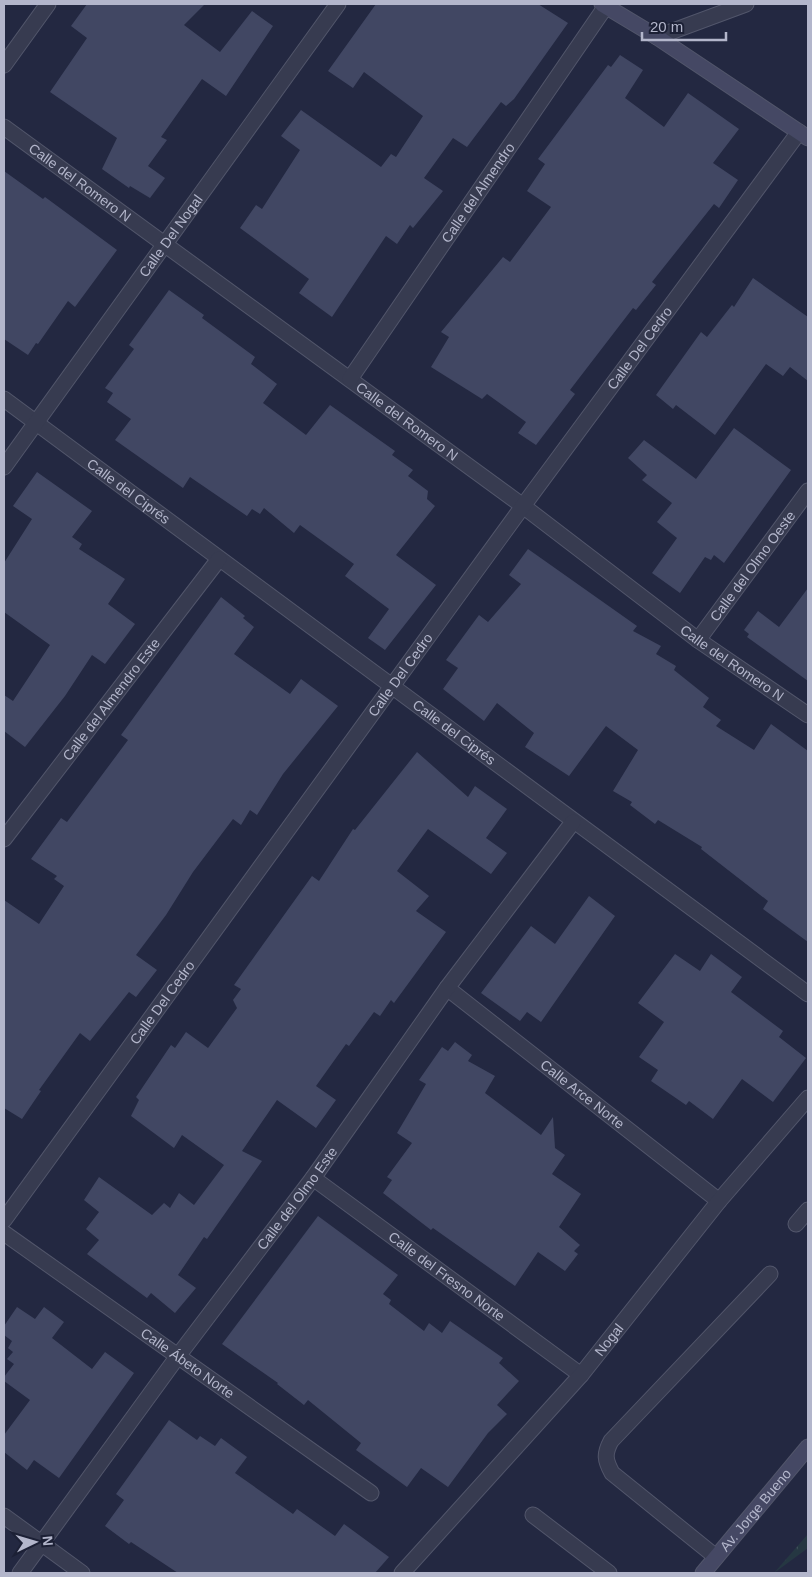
<svg xmlns="http://www.w3.org/2000/svg" width="812" height="1577" viewBox="0 0 812 1577" font-family="Helvetica,sans-serif">
<style>
.park{fill:url(#park-crowns)}
.building{fill:#414763}
.lines{fill:none;stroke-linecap:round;stroke-linejoin:round}
.street-casing{stroke:#52566b;stroke-width:17}
.secondary-casing{stroke:#52566b;stroke-width:17}
.street{stroke:#373b50;stroke-width:15}
.secondary{stroke:#454864;stroke-width:15}
.labels{text-anchor:middle;stroke-width:4;stroke-linejoin:round;paint-order:stroke}
.street-label{font-size:14px;fill:#b3b6cb;stroke:#1c2035}
</style>
<defs>
<pattern id="park-crowns" width="20" height="18" patternUnits="userSpaceOnUse" patternTransform="scale(1.25)"><rect width="20" height="18" fill="#253742"/><path d="M2 6a3 3 0 1 1 6 0M12 15a3 3 0 1 1 6 0" fill="none" stroke="#42525c"/></pattern>
</defs>
<rect width="100%" height="100%" fill="#232841"/>
<polygon class="park" points="808,1534 808,1548 774,1573"/>
<g class="building">
<polygon points="87,4 205,4 184,25 220,52 252,11 273,26 226,96 202,79 161,137 167,140 148,166 165,178 150,198 130,186 129,188 102,169 117,138 50,92 87,38 71,26"/>
<polygon points="376,4 538,4 568,23 514,99 506,106 501,102 467,147 453,138 424,178 443,191 413,228 410,225 397,244 386,236 332,317 299,293 309,279 240,228 256,205 262,209 300,150 281,136 301,110 381,167 391,154 396,157 423,116 364,72 353,88 328,71"/>
<polygon points="620,55 643,70 625,98 664,127 688,93 739,129 713,163 738,180 719,208 714,204 652,282 656,285 636,310 633,308 570,390 575,394 536,445 518,433 526,422 487,394 482,399 431,367 449,337 441,332 503,257 510,262 551,207 527,191 545,164 538,159 608,65 611,67"/>
<polygon points="4,171 43,199 45,197 117,250 75,307 68,301 38,344 36,343 28,355 4,339"/>
<polygon points="753,278 808,317 808,381 790,367 783,376 766,364 715,435 676,405 673,409 656,395 701,332 707,337 732,305 734,307"/>
<polygon points="169,290 204,315 202,318 255,357 251,364 277,384 263,403 306,435 330,405 395,451 392,455 413,470 408,476 428,491 427,499 435,506 396,555 436,585 385,650 368,638 389,609 345,576 354,564 300,525 294,533 264,508 260,514 252,509 247,516 190,477 183,488 115,440 131,419 107,402 113,393 105,388 134,349 129,345"/>
<polygon points="734,428 791,470 724,563 714,555 711,560 705,557 680,593 652,573 677,538 657,522 672,503 642,480 647,475 628,458 644,440 696,479"/>
<polygon points="37,472 92,511 72,537 82,544 79,549 125,579 108,604 135,624 105,664 92,655 65,696 25,747 4,731 4,695 13,701 50,645 4,612 4,563 32,519 13,506"/>
<polygon points="528,549 637,626 633,631 661,646 656,654 676,666 674,670 709,698 703,707 721,720 716,726 754,750 771,724 808,751 808,942 763,909 768,901 701,849 702,847 658,820 655,824 630,805 632,802 613,791 638,750 606,726 569,776 525,747 534,733 497,703 484,721 443,689 458,668 446,660 479,615 488,622 521,584 509,575"/>
<polygon points="808,588 808,681 747,637 749,634 744,630 758,611 779,627"/>
<polygon points="221,597 245,616 243,618 254,627 234,654 290,694 301,679 338,706 283,774 257,815 250,810 241,825 233,819 193,872 166,915 136,955 157,970 136,997 129,992 90,1041 80,1033 39,1090 41,1091 22,1119 4,1108 4,900 39,924 64,886 54,879 57,876 31,859 61,818 67,822 128,740 121,735"/>
<polygon points="417,752 468,797 475,786 507,809 486,838 507,853 491,874 428,829 397,871 429,896 416,911 446,932 394,1003 391,1000 380,1016 374,1012 349,1046 346,1044 316,1086 336,1100 316,1128 277,1100 242,1151 262,1161 207,1239 204,1237 178,1275 196,1288 175,1313 151,1293 147,1298 87,1254 99,1240 86,1229 99,1212 84,1200 99,1177 152,1215 164,1203 170,1208 179,1193 194,1205 224,1165 182,1135 174,1148 131,1116 139,1100 136,1097 171,1045 175,1048 186,1032 208,1048 237,1008 233,1000 241,989 234,985 312,876 319,881 353,829 355,830"/>
<polygon points="589,896 615,916 541,1022 527,1012 520,1021 481,993 531,926 555,944"/>
<polygon points="675,954 700,971 711,954 742,977 731,992 783,1031 779,1037 806,1058 773,1102 742,1079 713,1119 689,1101 686,1105 651,1081 658,1070 639,1057 664,1022 638,1003"/>
<polygon points="455,1042 472,1055 468,1061 495,1076 485,1093 541,1135 553,1117 555,1148 565,1155 552,1174 581,1194 559,1227 580,1245 574,1251 578,1254 565,1271 538,1252 515,1286 433,1228 431,1230 383,1193 392,1180 387,1177 412,1143 397,1133 426,1084 419,1080 442,1047 448,1051"/>
<polygon points="318,1216 398,1275 383,1294 391,1300 389,1304 424,1331 429,1323 442,1333 450,1321 503,1358 499,1363 519,1381 497,1405 507,1414 488,1433 448,1487 421,1468 407,1487 356,1450 361,1443 308,1400 304,1405 277,1384 278,1383 222,1344"/>
<polygon points="17,1307 35,1319 44,1307 64,1322 52,1338 92,1369 105,1352 134,1373 59,1478 34,1460 27,1470 4,1452 4,1435 30,1400 4,1381 4,1377 14,1364 7,1359 13,1352 8,1348 12,1341 4,1335 4,1326"/>
<polygon points="169,1420 197,1440 200,1436 215,1446 221,1438 247,1457 235,1473 293,1514 297,1509 335,1536 344,1524 389,1557 375,1573 178,1573 131,1542 129,1544 105,1526 124,1500 116,1494"/>
</g>
<g class="lines">
<g class="street-casing">
<g id="street">
<polyline points="657,37 746,4"/>
<polyline points="4,65 48,4"/>
<path id="s1" d="M4,127L523,506L698,640L808,715"/>
<path id="s2" d="M350,379L606,6"/>
<path id="s3" d="M4,399L808,994"/>
<path id="s4" d="M4,467L338,4"/>
<path id="s5" d="M698,640L808,491"/>
<path id="s6" d="M4,839L219,559"/>
<path id="s7" d="M447,988L719,1201"/>
<path id="s8" d="M313,1178L581,1375"/>
<path id="s9" d="M4,1220L523,506L799,132"/>
<polyline points="796,1224 808,1210"/>
<path id="s10" d="M4,1233L371,1493"/>
<polyline points="533,1515 609,1573"/>
<polyline points="4,1516 82,1573"/>
<path d="M716,1557L612,1473C605,1460 604,1454 611,1441L770,1274"/>
<path id="s11" d="M20,1573L178,1356L313,1178L447,988L573,822"/>
<path id="s12" d="M402,1573L581,1375L719,1201L808,1098"/>
</g>
</g>
<g class="secondary-casing">
<g id="secondary">
<polyline points="602,4 657,37 808,138"/>
<path id="s13" d="M703,1573L808,1447"/>
</g>
</g>
<use href="#street" class="street"/>
<use href="#secondary" class="secondary"/>
</g>
<g class="labels">
<g class="street-label">
<text dy="5" stroke="none"><textPath href="#s1" startOffset="94">Calle del Romero N</textPath></text>
<text dy="5" stroke="none"><textPath href="#s2" startOffset="226">Calle del Almendro</textPath></text>
<text dy="5" stroke="none"><textPath href="#s4" startOffset="285">Calle Del Nogal</textPath></text>
<text dy="5" stroke="none"><textPath href="#s9" startOffset="1079">Calle Del Cedro</textPath></text>
<text dy="5" stroke="none"><textPath href="#s1" startOffset="499">Calle del Romero N</textPath></text>
<text dy="5" stroke="none"><textPath href="#s3" startOffset="155">Calle del Ciprés</textPath></text>
<text dy="5" stroke="none"><textPath href="#s5" startOffset="92">Calle del Olmo Oeste</textPath></text>
<text dy="5" stroke="none"><textPath href="#s1" startOffset="904">Calle del Romero N</textPath></text>
<text dy="5" stroke="none"><textPath href="#s9" startOffset="674">Calle Del Cedro</textPath></text>
<text dy="5" stroke="none"><textPath href="#s6" startOffset="176">Calle del Almendro Este</textPath></text>
<text dy="5" stroke="none"><textPath href="#s3" startOffset="560">Calle del Ciprés</textPath></text>
<text dy="5" stroke="none"><textPath href="#s9" startOffset="269">Calle Del Cedro</textPath></text>
<text dy="5" stroke="none"><textPath href="#s7" startOffset="172">Calle Arce Norte</textPath></text>
<text dy="5" stroke="none"><textPath href="#s11" startOffset="466">Calle del Olmo Este</textPath></text>
<text dy="5" stroke="none"><textPath href="#s8" startOffset="166">Calle del Fresno Norte</textPath></text>
<text dy="5" stroke="none"><textPath href="#s12" startOffset="312">Nogal</textPath></text>
<text dy="5" stroke="none"><textPath href="#s10" startOffset="225">Calle Ábeto Norte</textPath></text>
<text dy="5" stroke="none"><textPath href="#s13" startOffset="82">Av. Jorge Bueno</textPath></text>
</g>
</g>
<rect width="812" height="1577" fill="none" stroke="#b3b6cb" stroke-width="10"/>
<g transform="translate(35 1542) rotate(85)" stroke="#1c2035" stroke-width="4" paint-order="stroke">
<path d="M0-4L9 19L0 12L-9 19Z" fill="#b3b6cb"/>
<text y="-8" font-size="14" font-weight="bold" text-anchor="middle" fill="#b3b6cb">N</text>
</g>
<path d="M642 32v8h84v-8" fill="none" stroke="#b3b6cb" stroke-width="2.5"/>
<text x="650" y="32" font-size="15" fill="#b3b6cb" stroke="#1c2035" stroke-width="4" paint-order="stroke">20 m</text>
</svg>
